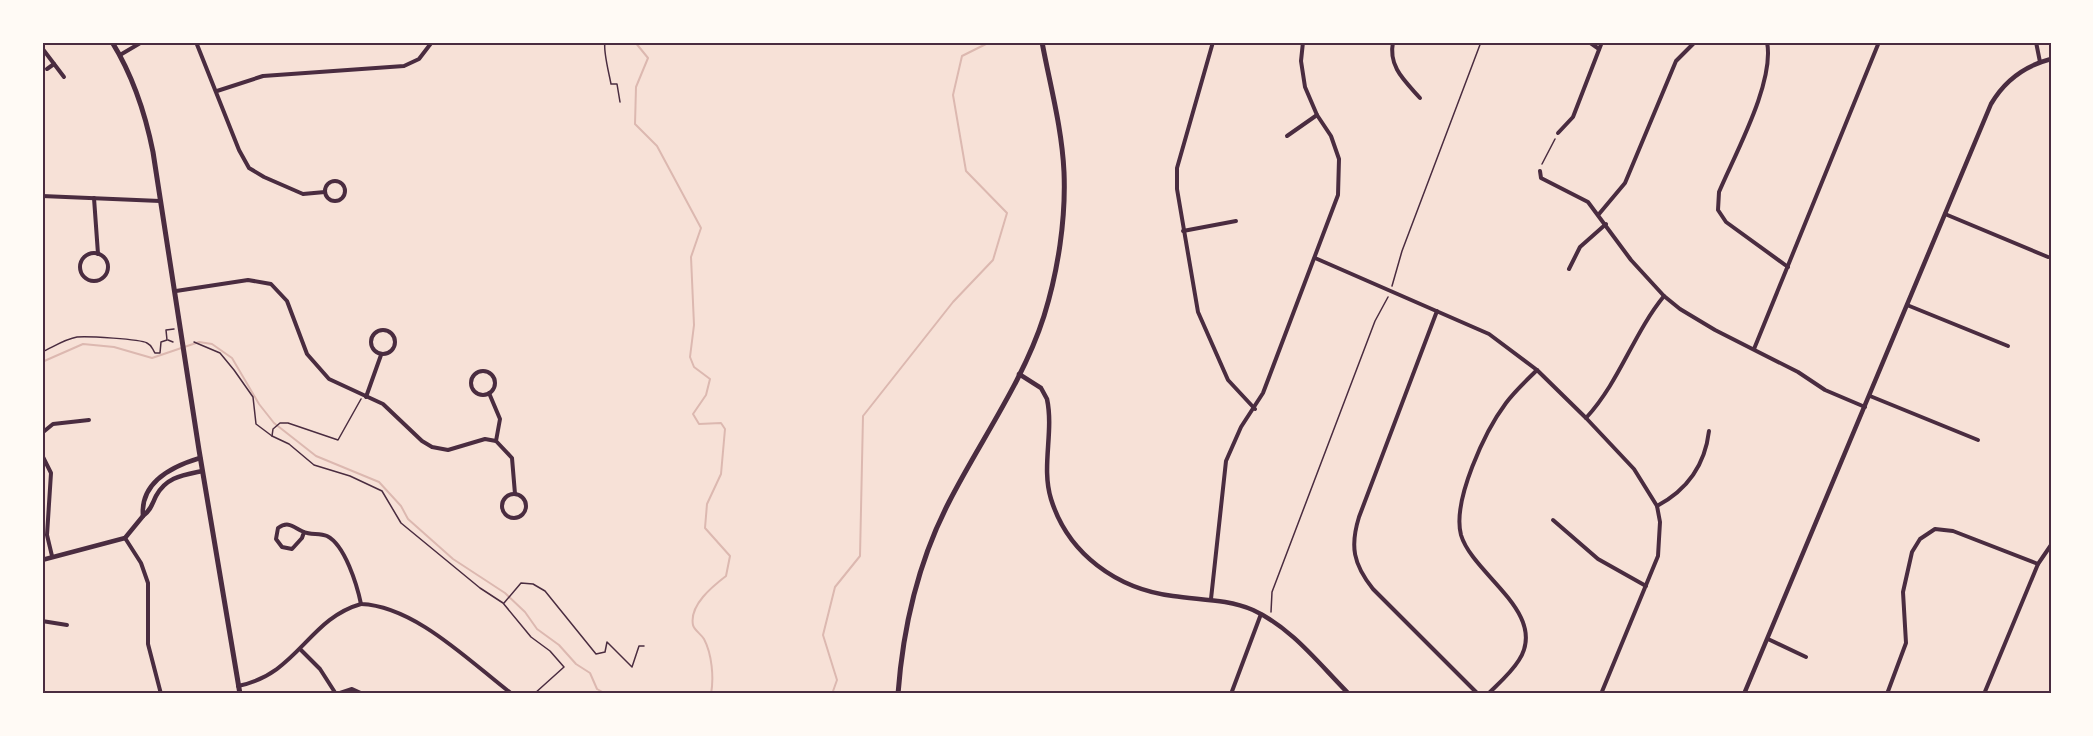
<svg xmlns="http://www.w3.org/2000/svg" width="2093" height="736" viewBox="0 0 2093 736" font-family="'Work Sans',sans-serif">
<style>
.lines{fill:none;stroke-linecap:round;stroke-linejoin:round}
.stream{stroke:#dcb8b0;stroke-width:2}
.path{stroke:#4a2c40;stroke-width:1.5}
.minor{stroke:#4a2c40;stroke-width:4}
.tertiary{stroke:#4a2c40;stroke-width:4.5}
.secondary{stroke:#4a2c40;stroke-width:5}
.primary{stroke:#4a2c40;stroke-width:5}
.neatline{fill:none;stroke:#4a2c40;stroke-width:2}
</style>
<rect width="100%" height="100%" fill="#f7e1d7"/>
<g class="lines">
<g class="stream">
<path d="M635,42L648,58L636,87L635,124L657,146L701,228L691,257L694,325L690,357L694,367L710,379L706,395L693,414L699,424L721,423L725,429L721,474L707,504L705,528L730,556L726,576C713,586 689,605 693,625C694,630 701,634 704,639C712,654 714,678 711,694"/>
<polyline points="42,362 83,344 114,347 152,358 199,342 212,344 232,358 259,404 274,423 316,456 379,482 401,506 408,519 453,559 505,593 525,612 537,629 559,645 576,664 590,673 597,689 606,694"/>
<polyline points="832,694 837,680 823,635 835,587 860,556 863,416 953,302 993,260 1007,213 966,171 953,95 962,56 990,42"/>
</g>
<g class="path">
<path d="M605,42C603,51 609,73 611,84H617L620,102"/>
<polyline points="1542,164 1555,139"/>
<polyline points="1392,286 1402,251 1481,42"/>
<polyline points="168,340 173,342"/>
<polyline points="194,342 220,353 234,370 253,397 256,424 272,436"/>
<path d="M42,352C53,347 65,339 77,337C87,336 140,339 147,343C153,346 152,349 155,353H160L161,342L167,340L166,330L174,329"/>
<polyline points="361,399 338,440 288,423 280,423 273,429 272,436 289,444 314,465 350,476 382,491 401,523 480,588 503,603 531,637 550,651 564,667 534,694"/>
<polyline points="504,603 521,583 533,584 545,591 596,654 605,652 607,642 632,667 639,646 644,646"/>
<polyline points="1271,612 1272,592 1375,321 1388,297"/>
</g>
<g class="minor">
<polyline points="196,42 239,150 249,168 264,177 303,194 325,192"/>
<polyline points="1213,42 1177,168 1177,189 1198,312 1228,380 1255,409"/>
<path d="M1393,42C1388,67 1405,81 1420,98"/>
<polyline points="1589,42 1599,49"/>
<path d="M1767,42C1775,82 1735,154 1719,192L1718,210L1726,222L1788,267"/>
<polyline points="2036,42 2040,62"/>
<polyline points="42,48 64,77"/>
<polyline points="120,55 142,42"/>
<polyline points="47,69 54,64"/>
<polyline points="217,91 263,76 404,66 419,59 432,42"/>
<polyline points="1558,133 1573,117 1602,42"/>
<polyline points="1287,136 1317,115"/>
<polyline points="1540,171 1541,178 1588,202 1631,260 1664,296 1680,309 1715,330 1798,372 1825,390 1865,407"/>
<circle cx="335" cy="191" r="10"/>
<polyline points="42,196 160,201"/>
<polyline points="94,198 98,254"/>
<polyline points="1599,214 1625,183 1676,61 1695,42"/>
<polyline points="1945,214 2048,257"/>
<polyline points="1183,231 1236,221"/>
<circle cx="94" cy="267" r="14"/>
<polyline points="1315,258 1489,334 1537,370 1586,418 1634,469 1657,506 1660,522 1658,556 1601,694"/>
<polyline points="1569,269 1580,247 1606,224"/>
<polyline points="176,291 248,280 271,284 287,301 307,354 329,379 383,404 422,441 432,447 448,450 485,439 496,441"/>
<polyline points="1907,305 2008,346"/>
<path d="M1437,311L1359,517C1350,546 1353,564 1373,589L1478,694"/>
<circle cx="383" cy="342" r="12"/>
<polyline points="1754,349 1879,42"/>
<circle cx="483" cy="383" r="12"/>
<polyline points="489,393 500,419 496,441 512,458 515,494"/>
<polyline points="1870,396 1978,440"/>
<polyline points="366,397 381,355"/>
<path d="M1586,418C1620,381 1633,334 1664,296"/>
<polyline points="42,433 53,424 89,420"/>
<polyline points="42,455 51,473 47,535 52,556"/>
<circle cx="514" cy="506" r="12"/>
<path d="M1657,506C1687,490 1705,465 1709,431"/>
<polyline points="1553,520 1598,559 1646,586"/>
<path d="M304,532L302,538L292,549L282,547L276,539L278,528C289,520 294,528 304,532C310,535 320,533 327,536C345,545 357,585 361,604C415,606 470,662 512,694"/>
<polyline points="125,538 141,563 148,583 148,644 161,694"/>
<polyline points="1211,599 1226,461 1241,427 1263,393 1338,195 1339,159 1331,136 1317,115 1305,87 1301,61 1303,42"/>
<polyline points="42,621 67,625"/>
<polyline points="1768,639 1806,657"/>
<polyline points="301,650 320,669 336,694"/>
<path d="M238,686C298,674 308,619 361,604"/>
<polyline points="337,694 352,689 363,694"/>
<polyline points="1231,694 1261,614"/>
<path d="M1488,694C1499,683 1511,673 1519,660C1549,613 1473,575 1461,535C1452,501 1485,431 1506,403C1515,391 1526,381 1537,370"/>
<polyline points="1887,694 1906,643 1903,592 1912,552 1920,539 1935,529 1953,531 2038,564"/>
<polyline points="1984,694 2038,564 2051,545"/>
</g>
<g class="tertiary">
<path d="M1019,374L1041,388L1047,399C1054,432 1041,467 1051,499C1068,554 1117,589 1173,596C1200,600 1227,599 1253,610C1292,628 1319,664 1349,694"/>
<path d="M200,458C173,466 140,482 143,516C151,510 152,504 156,496C166,477 183,475 202,471"/>
<polyline points="42,560 125,538 143,516"/>
<path d="M1744,694L1991,104C2005,80 2024,66 2051,59"/>
</g>
<path class="secondary" d="M112,42C133,76 145,112 153,152L199,450L240,694"/>
<path class="primary" d="M898,694C903,627 918,562 949,502C980,441 1023,382 1044,316C1058,271 1066,219 1064,172C1062,128 1050,85 1042,42"/>
</g>
<rect width="2093" height="736" fill="none" stroke="#fffaf5" stroke-width="87"/>
<rect x="44" y="44" width="2006" height="648" class="neatline"/>
</svg>
